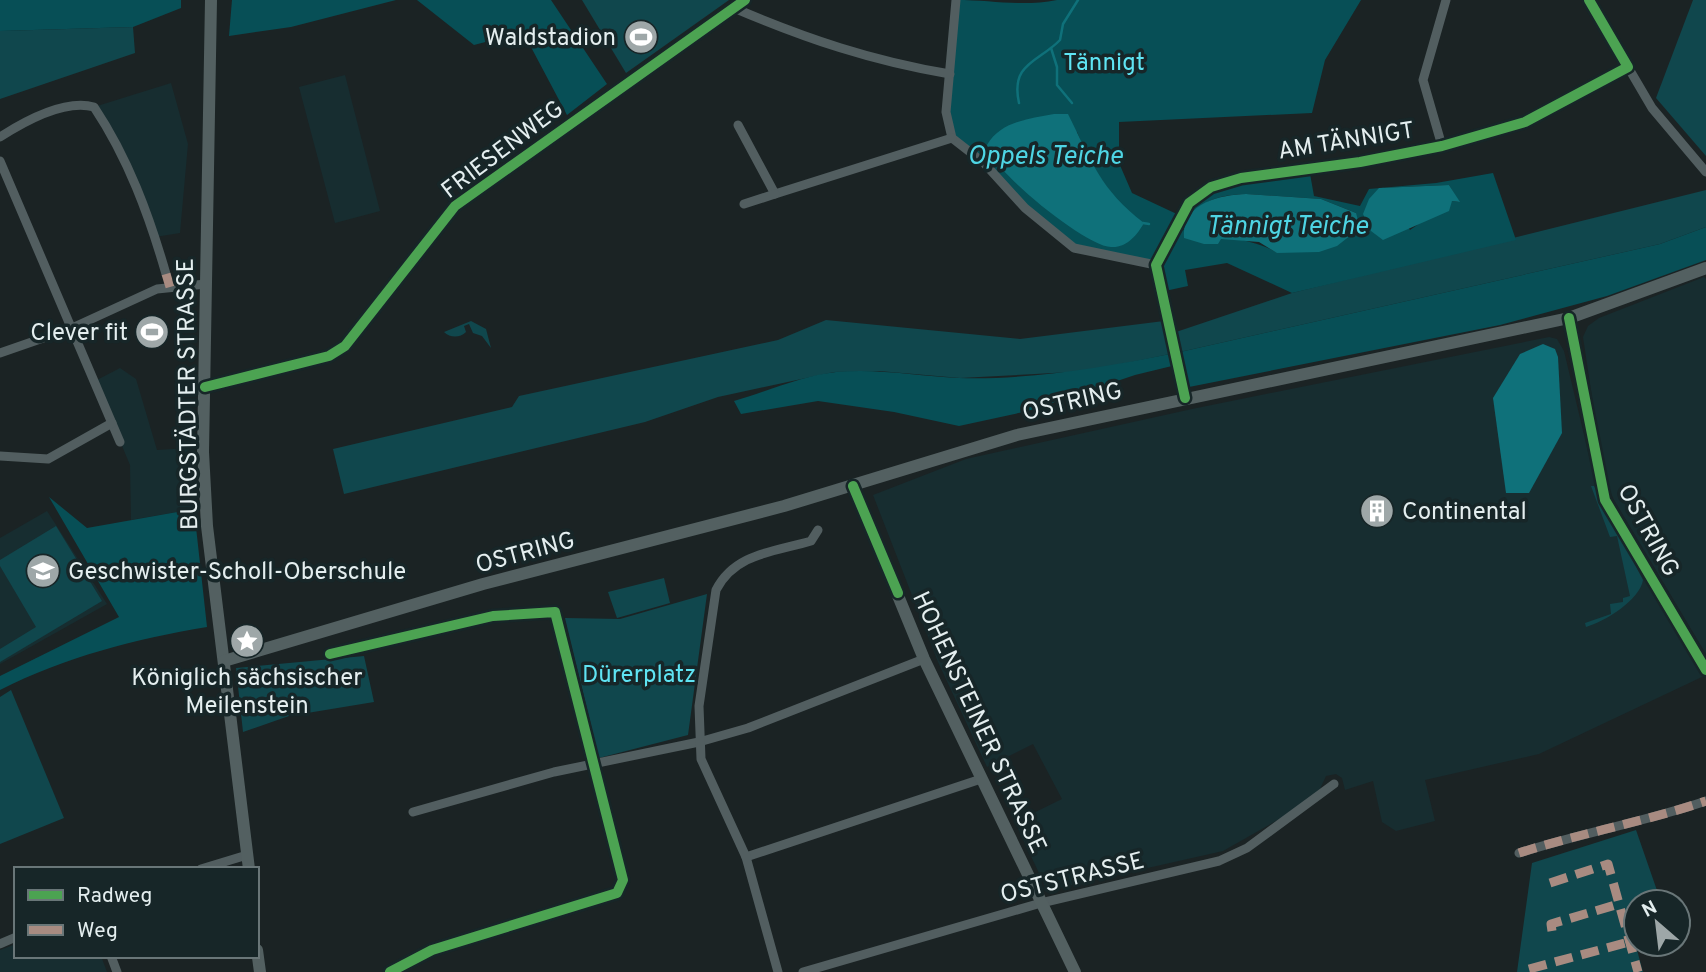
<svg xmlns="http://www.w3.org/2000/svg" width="1706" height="972" viewBox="0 0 1706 972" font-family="Overpass,sans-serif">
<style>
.built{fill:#172d30}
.green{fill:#10474d}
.forest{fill:#074f56;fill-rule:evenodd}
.water{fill:#0f717a}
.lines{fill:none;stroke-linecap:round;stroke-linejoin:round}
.stream{stroke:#0f717a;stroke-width:2.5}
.minor{stroke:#525e60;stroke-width:9}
.secondary{stroke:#536061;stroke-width:12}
.quiet{stroke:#a88b81;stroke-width:9;stroke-dasharray:18 9;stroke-linecap:butt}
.cycleway-casing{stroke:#172628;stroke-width:15}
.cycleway{stroke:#4ca352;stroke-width:10}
.labels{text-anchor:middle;stroke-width:7;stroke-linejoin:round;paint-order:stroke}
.poi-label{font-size:24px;fill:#e4eeef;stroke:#172628;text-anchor:end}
.park-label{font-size:24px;fill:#5fe4f3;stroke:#172628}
.street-label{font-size:24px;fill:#e4eeef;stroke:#172628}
.water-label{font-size:26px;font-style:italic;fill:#4ed5e4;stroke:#172628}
</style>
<rect width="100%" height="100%" fill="#1b2324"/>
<g class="built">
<polygon points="345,75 380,211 335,223 299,87"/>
<polygon points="171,83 188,144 180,233 155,237 129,170 94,107"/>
<polygon points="1704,277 1706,279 1706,654 1614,500 1604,477 1583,337 1588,326 1599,318"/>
<polygon points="1549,337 1557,339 1564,351 1600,502 1704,676 1539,754 1425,780 1435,821 1396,831 1382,822 1373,781 1345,790 1342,778 1336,774 1326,776 1320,789 1283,817 1223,851 1050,890 1046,888 1015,822 1062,799 1033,744 987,767 938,662 873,495 966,459 1192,409"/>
<polygon points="120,368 136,379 157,450 189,448 194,509 131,520 130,465 95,381"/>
<polygon points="47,511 107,604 0,664 0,538"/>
<polygon points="16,944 16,956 101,956 107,972 0,972 0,950"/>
</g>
<g class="green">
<polygon points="582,0 729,0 626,73"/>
<polygon points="1693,0 1706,0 1706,156 1656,98"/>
<polygon points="133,27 135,53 0,99 0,31"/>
<polygon points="1706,190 1706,227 1660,244 1180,352 1176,332 1292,293"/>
<polygon points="826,320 1020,339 1164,321 1170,354 1088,371 1035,374 960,378 879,371 834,372 718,397 645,422 344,494 333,449 512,407 519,396 778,340"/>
<path d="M471,321L486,329L491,348L482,336L473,333L469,324L464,326L466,332C460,338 450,338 444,332Z"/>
<path d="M1591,486H1594L1643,580C1640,600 1604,622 1586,627L1585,623L1611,614L1610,604L1623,602V598L1630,596L1617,536L1610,537Z"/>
<polygon points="56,526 102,601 0,662 0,649 36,627 0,566 0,560"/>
<polygon points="664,578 670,603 617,618 608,592"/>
<polygon points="707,594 688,735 599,758 565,618 620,619"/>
<polygon points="364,656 374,702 289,716 243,732 236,668"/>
<polygon points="11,690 64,818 0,844 0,697"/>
<polygon points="1636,830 1661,902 1636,902 1634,939 1643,972 1517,972 1532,863"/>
</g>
<g class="forest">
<polygon points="0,0 181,0 181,8 133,27 0,31"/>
<polygon points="232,0 396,0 291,27 229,36"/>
<polygon points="417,0 551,0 607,84 567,115 523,32 474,45"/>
<path d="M956,0C993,0 1022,7 1057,0H1361L1325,60L1312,113L1119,122V163L1132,193L1181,216L1211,187L1309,168L1314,196L1360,206L1369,189L1436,183L1493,173L1516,240L1292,293L1227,263L1185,270L1188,286L1165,291L1156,265L1074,248L952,138L946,112ZM1023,120L1077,132L1090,163L1120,205ZM1449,185L1459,202L1452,201L1410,230L1379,188ZM1246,194L1321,199L1356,213L1278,253C1250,237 1215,237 1183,230C1197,201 1216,195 1246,194Z"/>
<polygon points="1706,227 1706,260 1607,296 1500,325 1189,387 1180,352 1660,244"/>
<path d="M1170,354L1172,366L1135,375L1028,411L959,426L894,412L818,401L741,414L734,401C765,392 805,375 836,372C877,368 918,376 959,378C1030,380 1100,368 1170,354Z"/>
<path d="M49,497L87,528L194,509L207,627C135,639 65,657 0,690V676L119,617Z"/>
</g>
<g class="water">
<path d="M1054,114H1068C1092,162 1100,189 1144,223C1137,235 1127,248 1111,247C1085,246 990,169 987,145C1001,121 1029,119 1054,114Z"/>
<polygon points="1449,185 1460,202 1452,201 1449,211 1383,240 1371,231 1363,214 1369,199 1379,188"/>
<path d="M1246,194L1321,199L1356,213L1360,228L1337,246L1319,252L1277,253L1259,242L1221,239L1218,244H1204L1184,238C1181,203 1220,195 1246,194Z"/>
<polygon points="1543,344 1555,349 1558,357 1562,433 1529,493 1506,493 1493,398 1520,354"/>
</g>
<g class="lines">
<g class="stream">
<polyline points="1051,48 1057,67 1057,85 1072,103"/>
<path d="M1019,103C1010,63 1039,62 1060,40L1063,24L1078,0"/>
<polyline points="1143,223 1149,224"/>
</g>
<g class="minor">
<polyline points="956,0 946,112 952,138 984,163 1025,208 1074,248 1156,265"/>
<path d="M734,8C807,39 872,61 950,74"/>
<polyline points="1628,67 1652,108 1706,172"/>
<polyline points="738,125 775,194 952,138"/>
<path d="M0,137C25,121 65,99 94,107C128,158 149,215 166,274"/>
<polyline points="1442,146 1423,80 1446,0"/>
<polyline points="0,161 120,442"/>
<polyline points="744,204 775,194"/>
<polyline points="0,353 72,328 157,289 206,284"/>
<polyline points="205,387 329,356 345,346 455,206 745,0"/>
<polyline points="1185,398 1156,265 1189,203 1211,187 1241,178 1360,162 1442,146 1525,122 1628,67 1589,0"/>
<polyline points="0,456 48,459 112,423"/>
<polyline points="330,654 493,616 555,612 623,880 617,893 432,950 390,972"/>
<polyline points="413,812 554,772 699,742 748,728 924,659"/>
<path d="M1519,853C1581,833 1644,822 1706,801"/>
<polyline points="746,857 981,779"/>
<polyline points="201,869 247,855"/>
<polyline points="0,944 16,937"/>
<polyline points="111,956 117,972"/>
<path d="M778,972L746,857L701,759L699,706L716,590C735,553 774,552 811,541L818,530"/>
<polyline points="803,972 1041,903 1219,861 1247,848 1334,784"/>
</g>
<g class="secondary">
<polyline points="211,0 203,452 207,526 249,869"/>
<polyline points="1569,318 1605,500 1706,670"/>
<polyline points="853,486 924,659 1075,972"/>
<polyline points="224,661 483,584 784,506 1017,435 1569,318 1706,268"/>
<polyline points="257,950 260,972"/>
</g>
<g class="quiet">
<polyline points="166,274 170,287"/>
<path d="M1519,853C1581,833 1644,822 1706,801"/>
<polyline points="1550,883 1608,864 1638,972"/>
<polyline points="1552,931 1551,924 1619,904"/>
<polyline points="1529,969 1629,942"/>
</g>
<g class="cycleway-casing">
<g id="cycleway">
<polyline points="1569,318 1605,500 1706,670"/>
<polyline points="205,387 329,356 345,346 455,206 745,0"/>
<polyline points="1185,398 1156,265 1189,203 1211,187 1241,178 1360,162 1442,146 1525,122 1628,67 1589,0"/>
<polyline points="853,486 898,593"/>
<polyline points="330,654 493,616 555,612 623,880 617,893 432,950 390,972"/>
</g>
</g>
<use href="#cycleway" class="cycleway"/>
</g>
<defs>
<g id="stadium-disc" transform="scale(1.75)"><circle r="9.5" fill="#9ea7a8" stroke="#172628"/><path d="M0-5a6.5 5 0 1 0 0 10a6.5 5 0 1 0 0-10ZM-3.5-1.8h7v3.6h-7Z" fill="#fff"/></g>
<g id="building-disc" transform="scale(1.75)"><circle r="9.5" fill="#9ea7a8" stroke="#172628"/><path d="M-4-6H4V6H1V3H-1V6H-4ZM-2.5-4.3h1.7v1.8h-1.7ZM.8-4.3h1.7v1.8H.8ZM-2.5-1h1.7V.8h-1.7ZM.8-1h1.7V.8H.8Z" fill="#fff"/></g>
<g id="school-disc" transform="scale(1.75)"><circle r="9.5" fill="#9ea7a8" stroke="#172628"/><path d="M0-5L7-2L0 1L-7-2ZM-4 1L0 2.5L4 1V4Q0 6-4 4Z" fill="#fff"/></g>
<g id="sight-disc" transform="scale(1.75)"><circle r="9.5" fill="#9ea7a8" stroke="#172628"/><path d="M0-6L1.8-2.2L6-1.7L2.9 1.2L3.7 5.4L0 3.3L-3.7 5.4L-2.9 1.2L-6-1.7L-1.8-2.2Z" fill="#fff"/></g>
</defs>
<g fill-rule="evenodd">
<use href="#stadium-disc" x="641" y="37"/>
<use href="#stadium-disc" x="152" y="332"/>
<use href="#building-disc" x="1377" y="511"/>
<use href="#school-disc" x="43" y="571"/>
<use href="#sight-disc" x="247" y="641"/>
</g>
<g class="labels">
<g class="poi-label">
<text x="616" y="45">Waldstadion</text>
<text x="128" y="340">Clever fit</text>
<text x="1402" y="519" text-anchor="start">Continental</text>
<text x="68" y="579" text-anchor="start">Geschwister-Scholl-Oberschule</text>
<text x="247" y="685" text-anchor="middle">Königlich sächsischer<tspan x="247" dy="28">Meilenstein</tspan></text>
</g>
<g class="park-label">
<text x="1104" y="70">Tännigt</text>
<text x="639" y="682">Dürerplatz</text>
</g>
<g class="street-label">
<text transform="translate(1346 140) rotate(-9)" y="8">AM TÄNNIGT</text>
<text transform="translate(502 149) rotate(-37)" y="8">FRIESENWEG</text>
<text transform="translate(187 394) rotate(-91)" y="8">BURGSTÄDTER STRASSE</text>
<text transform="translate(1072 401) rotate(-13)" y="8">OSTRING</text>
<text transform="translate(1649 530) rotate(61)" y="8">OSTRING</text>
<text transform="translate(525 552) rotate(-15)" y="8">OSTRING</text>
<text transform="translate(980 722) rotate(65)" y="8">HOHENSTEINER STRASSE</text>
<text transform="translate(1072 877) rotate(-14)" y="8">OSTSTRASSE</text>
</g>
<g class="water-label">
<text x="1045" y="164">Oppels Teiche</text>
<text x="1287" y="234">Tännigt Teiche</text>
</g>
</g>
<rect x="14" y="867" width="245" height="91" fill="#172628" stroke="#697678" stroke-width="2"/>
<rect x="28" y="890" width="35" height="10" fill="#4ca352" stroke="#697678" stroke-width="2"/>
<text x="77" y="902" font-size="21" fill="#e4eeef">Radweg</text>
<rect x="28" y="925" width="35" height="10" fill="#a88b81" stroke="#697678" stroke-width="2"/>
<text x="77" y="937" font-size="21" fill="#e4eeef">Weg</text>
<g transform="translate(1657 923) rotate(332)"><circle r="33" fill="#172628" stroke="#697678" stroke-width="2"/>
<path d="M0-5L12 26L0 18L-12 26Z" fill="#9ea7a8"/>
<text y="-10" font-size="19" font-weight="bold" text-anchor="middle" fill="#e4eeef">N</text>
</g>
</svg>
